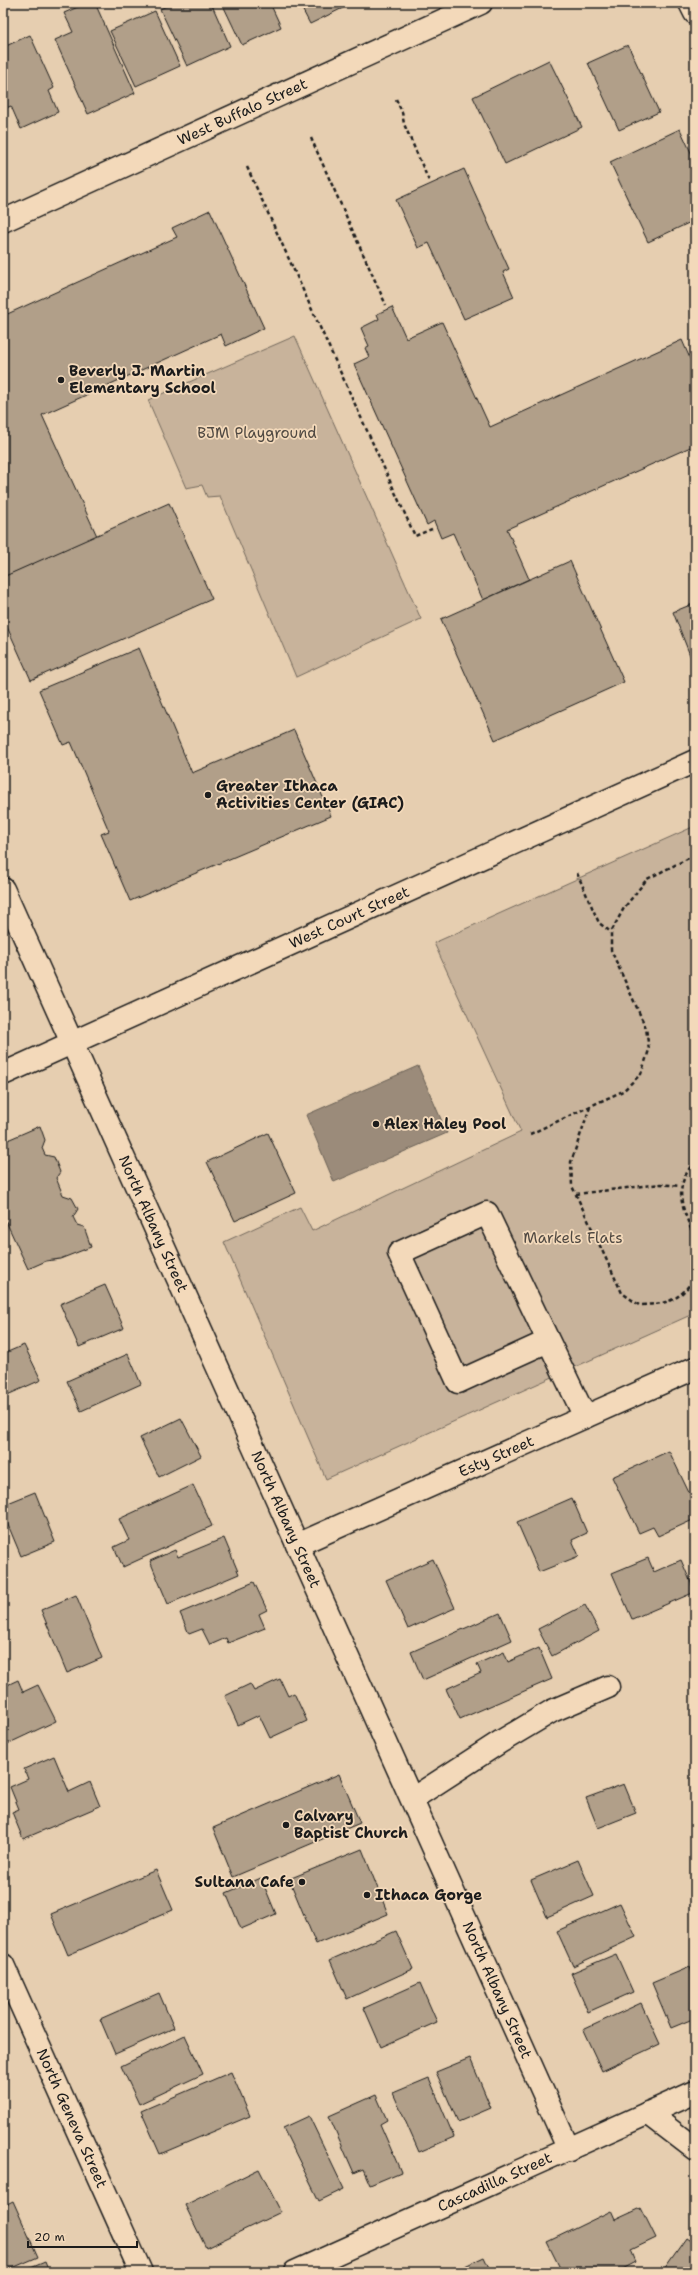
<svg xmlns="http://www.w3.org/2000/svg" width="698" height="2275" viewBox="0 0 698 2275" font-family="'Shantell Sans',sans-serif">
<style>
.green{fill:#c8b39b;stroke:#72685c}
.water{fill:#9b8b7a;stroke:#685f54}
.building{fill:#b19f89;stroke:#1c1c1c}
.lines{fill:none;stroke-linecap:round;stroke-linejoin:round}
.minor-casing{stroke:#1c1c1c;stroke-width:25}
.path{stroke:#1c1c1c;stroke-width:2.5;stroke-dasharray:4 3;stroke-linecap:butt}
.minor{stroke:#f3d9ba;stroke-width:22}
.poi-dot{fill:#1c1c1c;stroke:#f3d9ba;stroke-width:1.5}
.labels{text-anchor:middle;stroke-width:3.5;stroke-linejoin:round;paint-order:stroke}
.street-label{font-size:15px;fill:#1c1c1c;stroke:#f3d9ba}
.poi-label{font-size:15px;font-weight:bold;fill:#1c1c1c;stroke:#f3d9ba;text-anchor:start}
.park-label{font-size:15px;fill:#504942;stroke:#f3d9ba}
</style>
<rect width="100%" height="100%" fill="#e6ceb0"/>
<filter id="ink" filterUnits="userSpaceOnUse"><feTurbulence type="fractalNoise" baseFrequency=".025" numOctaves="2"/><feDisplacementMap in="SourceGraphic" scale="8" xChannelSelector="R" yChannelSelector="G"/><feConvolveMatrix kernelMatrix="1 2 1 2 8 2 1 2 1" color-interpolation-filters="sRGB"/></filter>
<g filter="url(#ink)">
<g class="green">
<polygon points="295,336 421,619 296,677 220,496 207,497 202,485 186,488 148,400"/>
<polygon points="695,826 695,1313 326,1479 224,1242 300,1207 312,1231 521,1132 434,943"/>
</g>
<polygon class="water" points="418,1066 447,1133 334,1182 306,1115"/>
<g class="building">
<polygon points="87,3 95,3 135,93 88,114 55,40 73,32 64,13"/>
<polygon points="173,3 211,3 230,46 187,66 160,9"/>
<polygon points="222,3 270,3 281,27 242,45"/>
<polygon points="299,3 353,3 310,24"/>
<polygon points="155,11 180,66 136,86 110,31"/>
<polygon points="30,35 54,88 49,91 58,112 21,129 11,106 6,108 3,101 3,40 6,46"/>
<polygon points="628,45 659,112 619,130 588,63"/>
<polygon points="549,60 582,127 505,164 473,97"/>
<polygon points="680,129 695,161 695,220 648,242 610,162"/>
<polygon points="464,169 509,269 503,272 514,297 464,319 429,243 418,248 396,200"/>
<polygon points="210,210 264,328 226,346 221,334 42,415 97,536 4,577 3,316 177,237 172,228"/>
<polygon points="392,307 406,338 442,322 490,427 682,340 695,370 695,445 507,529 529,579 483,600 453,533 441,538 434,521 427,525 354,364 369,357 365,348 369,346 361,328 379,319 377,314"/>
<polygon points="169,503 212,599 31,680 3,618 3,577"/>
<polygon points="570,561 624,682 495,740 441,619"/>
<polygon points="695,603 695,668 673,612"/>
<polygon points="139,648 192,773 294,730 331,816 130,901 101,834 109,831 71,742 63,745 39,690"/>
<polygon points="40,1126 45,1140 42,1148 45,1155 54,1157 60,1172 56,1178 63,1195 72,1198 78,1209 73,1217 77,1225 84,1227 91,1247 60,1259 46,1261 28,1269 3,1215 3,1142"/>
<polygon points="268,1133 296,1193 235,1221 207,1162"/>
<polygon points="105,1285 124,1328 79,1347 60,1304"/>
<polygon points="24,1345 41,1380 5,1396 3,1392 3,1354"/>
<polygon points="128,1354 141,1384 81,1411 67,1381"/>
<polygon points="181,1418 201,1456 159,1477 140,1438"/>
<polygon points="669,1451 695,1505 693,1509 695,1519 658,1536 653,1527 639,1533 612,1477"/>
<polygon points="193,1485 212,1526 123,1567 114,1547 129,1540 119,1519"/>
<polygon points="35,1492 55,1542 21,1556 3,1513 3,1505"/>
<polygon points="572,1498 587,1533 572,1540 579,1556 539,1572 517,1522"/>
<polygon points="224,1538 239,1574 168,1604 150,1561 175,1550 178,1557"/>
<polygon points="648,1558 654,1572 681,1560 695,1592 632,1619 612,1573"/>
<polygon points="433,1559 455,1608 408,1629 386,1580"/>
<polygon points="254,1582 267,1610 259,1614 265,1628 228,1643 226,1638 210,1645 202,1629 189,1634 180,1613"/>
<polygon points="76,1595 102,1658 67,1673 41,1610"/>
<polygon points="585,1605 599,1631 552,1656 538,1629"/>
<polygon points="500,1613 512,1640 423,1680 411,1652"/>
<polygon points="539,1648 552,1679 460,1719 446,1689 481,1673 477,1664 504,1652 508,1662"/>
<polygon points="280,1679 288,1696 294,1693 307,1721 270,1738 259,1715 238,1725 225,1696 250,1684 254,1691"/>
<polygon points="18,1680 23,1692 38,1685 56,1721 3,1746 3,1687"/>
<polygon points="54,1756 69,1792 90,1782 100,1806 23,1839 12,1812 19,1809 10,1787 28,1779 24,1769"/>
<polygon points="339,1774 360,1823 233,1877 213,1828"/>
<polygon points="624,1784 636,1813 598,1828 586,1798"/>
<polygon points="362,1849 388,1914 316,1944 289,1879"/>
<polygon points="578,1860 594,1896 547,1917 531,1880"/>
<polygon points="156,1870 173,1910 68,1955 51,1914"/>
<polygon points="261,1878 276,1914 241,1929 226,1893"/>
<polygon points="620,1903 636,1937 573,1966 557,1931"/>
<polygon points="396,1931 413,1969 347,1999 330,1960"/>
<polygon points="616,1954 633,1992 588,2012 571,1973"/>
<polygon points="690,1967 695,1979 695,2018 671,2028 652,1983"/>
<polygon points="420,1983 437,2022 381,2047 364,2008"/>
<polygon points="159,1993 174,2028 115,2054 100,2019"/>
<polygon points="641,2003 660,2044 602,2071 583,2030"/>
<polygon points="185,2035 203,2074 139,2104 121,2066"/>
<polygon points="470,2058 491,2108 458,2122 436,2072"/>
<polygon points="231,2072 250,2116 160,2154 141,2111"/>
<polygon points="429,2078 454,2137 419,2152 393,2093"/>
<polygon points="376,2095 387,2120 380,2124 401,2172 370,2185 363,2169 354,2173 329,2116"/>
<polygon points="309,2116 344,2189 319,2201 283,2128"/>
<polygon points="259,2169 281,2212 206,2248 185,2205"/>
<polygon points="3,2178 8,2189 3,2191"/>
<polygon points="13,2201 38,2257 3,2272 3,2206"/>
<polygon points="641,2208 656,2238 631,2250 636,2262 617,2272 594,2272 592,2269 585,2272 562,2272 547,2242 611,2211 615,2220"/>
<polygon points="686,2238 695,2244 695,2272 662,2272"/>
<polygon points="484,2257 491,2272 452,2272"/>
<polygon points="45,2262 49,2272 21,2272"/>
</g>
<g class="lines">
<g class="minor-casing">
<g id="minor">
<polyline points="690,3 695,13"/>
<path id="s1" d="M3,221L481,3"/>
<path id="s2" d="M3,889L569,2150"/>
<path id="s3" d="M3,1074L695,761"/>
<polyline points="548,1341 458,1382 399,1253 487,1213 585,1417"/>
<path id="s4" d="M297,1545L695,1368"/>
<polyline points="412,1799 500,1742 552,1711 608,1687"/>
<path id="s5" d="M3,1965L141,2272"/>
<polyline points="648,2113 695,2149"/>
<path id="s6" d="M295,2272L695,2092"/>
</g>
</g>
<g class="path">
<polyline points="396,99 402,112 404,124 429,181"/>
<polyline points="311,138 386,305"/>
<polyline points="247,167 415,536 432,529"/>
<polyline points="577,873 599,923 611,932"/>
<path d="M590,1107L571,1162L572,1186L622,1293L639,1305C667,1304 679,1302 695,1277"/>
<polyline points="530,1134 623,1091 641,1074 649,1050 646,1028 611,950 611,932 624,908 647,879 695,855"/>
<path d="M695,1161C671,1190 683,1208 695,1239"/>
<polyline points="576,1194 660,1184 680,1186"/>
</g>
<use href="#minor" class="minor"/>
</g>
</g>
<g class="poi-dot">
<circle cx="61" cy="380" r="4"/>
<circle cx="208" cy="795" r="4"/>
<circle cx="376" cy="1124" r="4"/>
<circle cx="286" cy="1825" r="4"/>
<circle cx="302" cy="1882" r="4"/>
<circle cx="367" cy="1895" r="4"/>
</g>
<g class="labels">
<g class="street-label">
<text dy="5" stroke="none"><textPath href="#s1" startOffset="263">West Buffalo Street</textPath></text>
<text dy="5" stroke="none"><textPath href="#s3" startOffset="380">West Court Street</textPath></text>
<text dy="5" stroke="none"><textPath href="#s2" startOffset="367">North Albany Street</textPath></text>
<text dy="5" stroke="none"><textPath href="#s4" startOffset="218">Esty Street</textPath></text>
<text dy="5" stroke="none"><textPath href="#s2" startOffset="691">North Albany Street</textPath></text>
<text dy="5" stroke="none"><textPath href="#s2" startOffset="1207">North Albany Street</textPath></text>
<text dy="5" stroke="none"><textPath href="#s5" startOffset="168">North Geneva Street</textPath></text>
<text dy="5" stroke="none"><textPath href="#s6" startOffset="219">Cascadilla Street</textPath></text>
</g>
<g class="poi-label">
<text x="69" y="376">Beverly J. Martin<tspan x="69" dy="17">Elementary School</tspan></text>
<text x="216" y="791">Greater Ithaca<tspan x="216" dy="17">Activities Center (GIAC)</tspan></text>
<text x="384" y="1129">Alex Haley Pool</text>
<text x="294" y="1821">Calvary<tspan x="294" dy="17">Baptist Church</tspan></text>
<text x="294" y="1887" text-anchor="end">Sultana Cafe</text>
<text x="375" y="1900">Ithaca Gorge</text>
</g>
<g class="park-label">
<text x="257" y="438">BJM Playground</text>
<text x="573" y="1243">Markels Flats</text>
</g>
</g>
<rect width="698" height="2275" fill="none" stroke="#f3d9ba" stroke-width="16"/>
<rect x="8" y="8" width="682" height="2259" fill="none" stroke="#1c1c1c" stroke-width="1.5" filter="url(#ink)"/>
<path d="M28 2241v6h109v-6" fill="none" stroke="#1c1c1c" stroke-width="2"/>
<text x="34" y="2241" font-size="12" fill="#1c1c1c" stroke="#f3d9ba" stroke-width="3" paint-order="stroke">20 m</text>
</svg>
